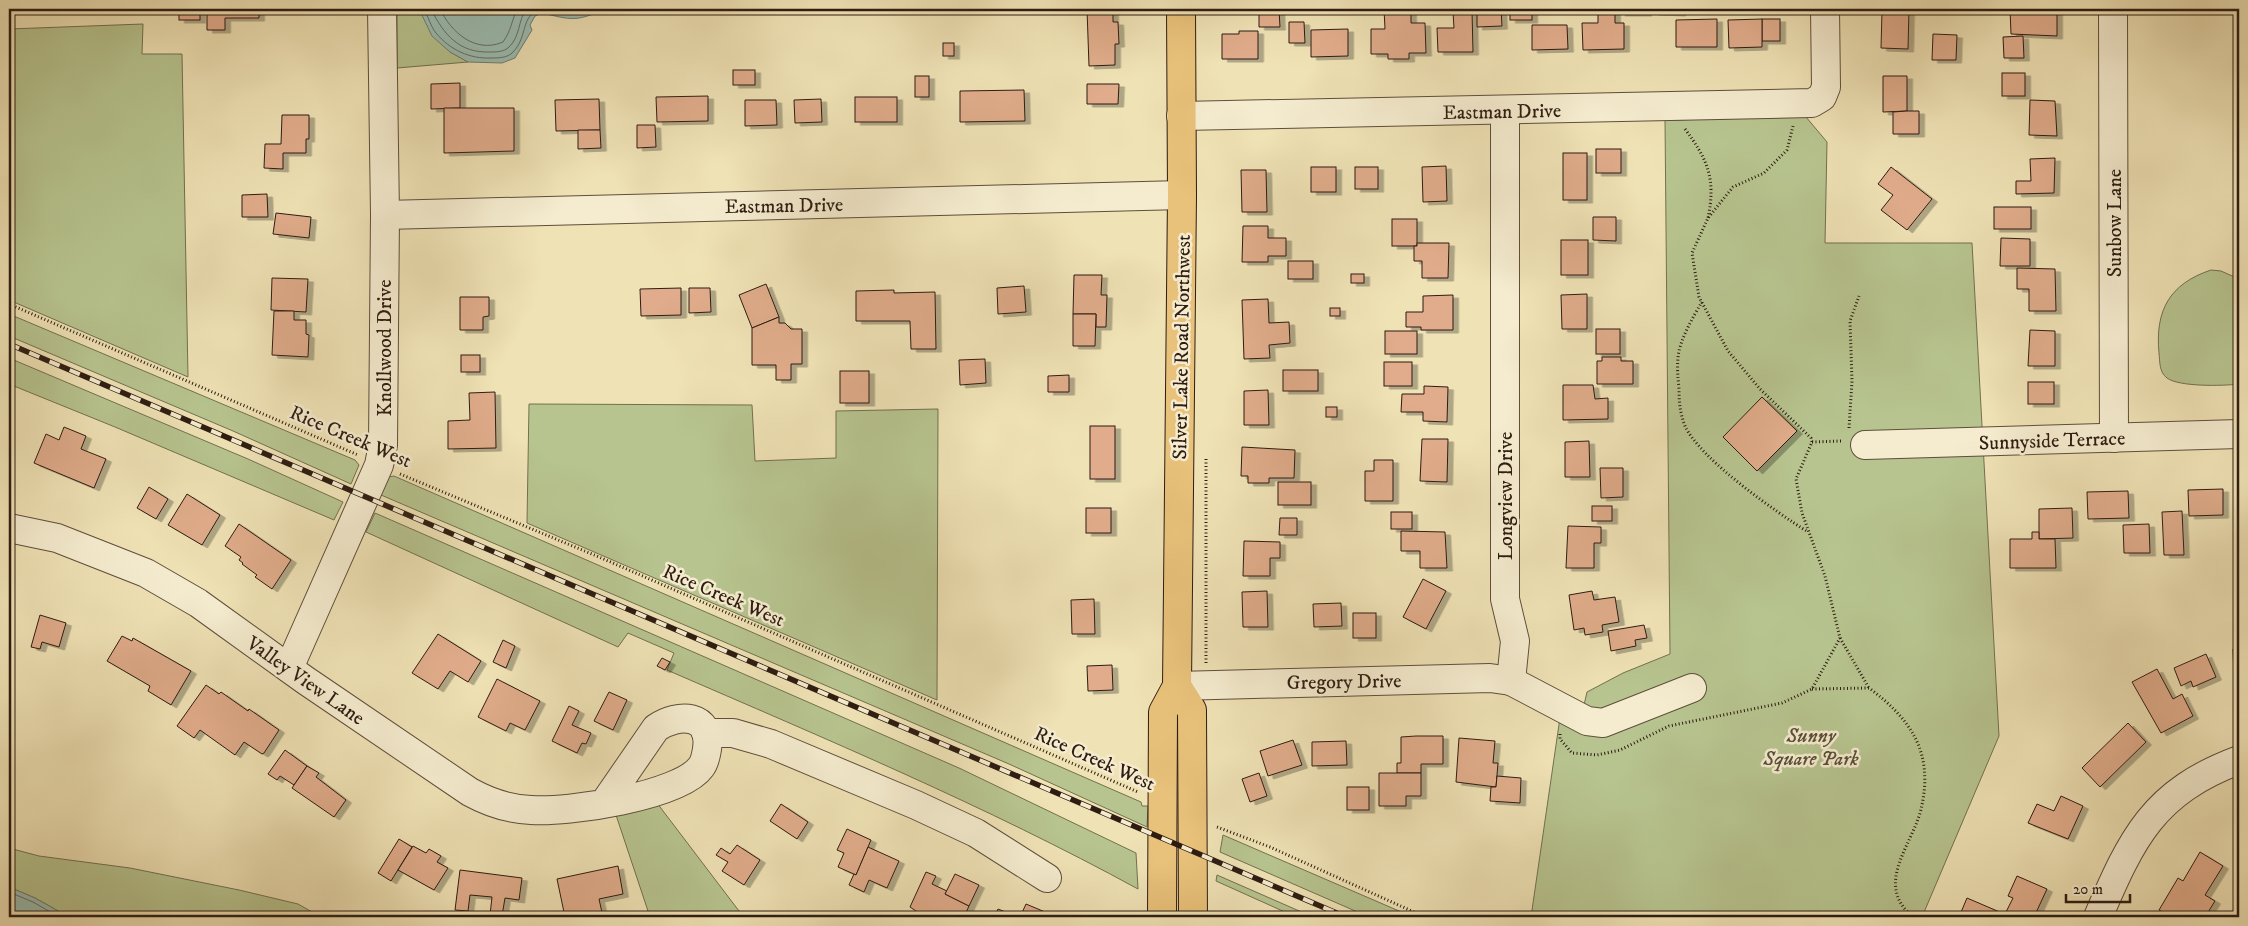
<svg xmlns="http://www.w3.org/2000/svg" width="2248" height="926" viewBox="0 0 2248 926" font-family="'IM FELL DW Pica',serif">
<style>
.green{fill:#b7c48f;stroke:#727050}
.water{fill:#9abdb2;stroke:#6f7d72}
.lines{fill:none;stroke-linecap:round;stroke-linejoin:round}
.shore{stroke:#646c62;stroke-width:1}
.building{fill:#e0ac8b;stroke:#2e1c12;filter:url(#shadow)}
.minor-casing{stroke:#5e4e3b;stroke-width:30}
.major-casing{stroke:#2e1c12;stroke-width:30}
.path{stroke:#2e1c12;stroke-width:3;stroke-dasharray:1 2.5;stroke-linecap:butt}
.minor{stroke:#f5eccf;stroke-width:28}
.major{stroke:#e8c17a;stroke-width:28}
.rail-casing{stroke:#2e1c12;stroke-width:5.5}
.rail{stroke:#f5eccf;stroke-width:4;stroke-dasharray:11;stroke-linecap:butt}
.labels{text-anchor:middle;stroke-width:5;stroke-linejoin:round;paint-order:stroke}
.street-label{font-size:20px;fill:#2e1c12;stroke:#f5eccf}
.park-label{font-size:20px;font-style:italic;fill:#574e38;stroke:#f5eccf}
</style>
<defs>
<filter id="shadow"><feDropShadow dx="5.5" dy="3" stdDeviation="0" flood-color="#0004"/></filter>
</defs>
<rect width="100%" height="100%" fill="#efe2b5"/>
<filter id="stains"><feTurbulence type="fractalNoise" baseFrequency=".004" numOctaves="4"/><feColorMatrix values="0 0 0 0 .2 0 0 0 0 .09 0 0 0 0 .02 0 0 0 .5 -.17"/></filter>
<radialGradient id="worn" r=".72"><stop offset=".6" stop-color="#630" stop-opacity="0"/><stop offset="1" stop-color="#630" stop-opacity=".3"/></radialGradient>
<g class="green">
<polygon points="397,9 419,9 450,52 468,62 397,68"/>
<polygon points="143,24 142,54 182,54 188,377 9,300 9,29"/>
<polygon points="1806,117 1827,142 1825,243 1972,243 1999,736 1922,917 1531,917 1563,697 1584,705 1587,692 1623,673 1670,654 1665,120"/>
<path d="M2211,270L2221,271L2239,279V384C2223,386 2179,387 2167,378C2159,372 2160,362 2159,353C2155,311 2169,284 2211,270Z"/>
<polygon points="9,314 355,460 359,465 351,484 233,431 9,336"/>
<polygon points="9,358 248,459 343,502 334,520 115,427 9,384"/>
<polygon points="529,404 752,405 755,461 836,458 836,411 938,409 937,700 527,523"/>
<polygon points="394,476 1141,802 1142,806 1148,806 1147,827 1009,764 381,495 388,477"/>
<path d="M375,513L959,768L1136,853L1138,889C986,806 826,739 667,670L674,653L628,633L618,647L366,532Z"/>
<polygon points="657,803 739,911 753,917 650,917 615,812"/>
<polygon points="1223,835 1413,917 1369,917 1220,852"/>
<polygon points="9,848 39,856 130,868 239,890 298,904 321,917 69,917 35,898 9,887"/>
<polygon points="1217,875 1313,917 1296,917 1216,881"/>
</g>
<g class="water">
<path d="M419,9H605C576,22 572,20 542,13L535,16L530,25L532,30L515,58L502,63L468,62L450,52L432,36Z"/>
<polygon points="9,887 35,898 69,917 9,917"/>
</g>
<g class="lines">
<g class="shore">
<path d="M424,9C428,16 431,27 436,33C450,50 470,59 491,58C498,58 508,58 513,52C528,37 520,16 540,9"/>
<path d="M431,9C444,35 459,53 490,52C496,52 504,52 509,47C520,37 518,21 526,9"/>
<path d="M440,9C451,32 475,54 503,42C511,31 512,20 517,9"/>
<polyline points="9,892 33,902 59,917"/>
</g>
</g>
<g class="building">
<rect x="179" y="9" width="21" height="11"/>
<polygon points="207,9 259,9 259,18 225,18 225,30 207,30"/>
<polygon points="1087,9 1113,9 1113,22 1118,22 1119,44 1115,44 1115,65 1089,66"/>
<polygon points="1259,9 1279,9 1280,27 1259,27"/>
<polygon points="1384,9 1411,9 1411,23 1425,23 1426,53 1409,53 1409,59 1388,59 1388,54 1371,54 1371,29 1385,29"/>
<polygon points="1477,9 1501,9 1502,26 1477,27"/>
<rect x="1510" y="9" width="22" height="11"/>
<polygon points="1598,9 1615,9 1615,23 1624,23 1624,49 1583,50 1582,23 1598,23"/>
<rect x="1620" y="9" width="26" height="4"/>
<polygon points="1653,9 1680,9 1680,13 1653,12"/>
<polygon points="1880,9 1909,9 1908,49 1881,48 1882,11"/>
<polygon points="2010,9 2057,9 2057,36 2011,34"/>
<polygon points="1472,11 1473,52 1438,52 1437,28 1454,28 1453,12"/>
<polygon points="1717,19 1717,47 1676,47 1676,20"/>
<rect x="1762" y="19" width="18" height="22"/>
<polygon points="1762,19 1762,47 1729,48 1728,20"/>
<polygon points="1289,22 1304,22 1305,43 1289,43"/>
<polygon points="1532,25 1567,25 1568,49 1532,50"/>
<polygon points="1348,29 1348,56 1311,57 1311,30"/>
<polygon points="1239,31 1258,31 1258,59 1222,59 1222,34 1239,34"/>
<polygon points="1933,34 1957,35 1956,60 1932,60"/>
<polygon points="2023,36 2024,58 2004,58 2003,37"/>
<rect x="943" y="43" width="11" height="13"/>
<rect x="733" y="70" width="22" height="15"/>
<rect x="2002" y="73" width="23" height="23"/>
<rect x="915" y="76" width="14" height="21"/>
<polygon points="1883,76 1907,76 1907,111 1883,112"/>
<polygon points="460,83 460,108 431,109 431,84"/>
<polygon points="1087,84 1119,84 1118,104 1087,104"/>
<polygon points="1024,90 1025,121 960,122 960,91"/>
<polygon points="708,96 708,121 657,122 656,97"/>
<rect x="855" y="97" width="42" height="25"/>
<polygon points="599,99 600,130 556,131 555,100"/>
<polygon points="821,99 822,122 795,123 794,100"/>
<polygon points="745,100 776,100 777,125 745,126"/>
<polygon points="2030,100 2055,101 2057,136 2029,135"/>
<polygon points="444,108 514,108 514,151 444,153"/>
<polygon points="1907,111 1919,111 1919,134 1893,134 1893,112"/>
<polygon points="282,115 309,115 309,139 306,139 306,153 283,153 283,169 264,168 265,144 281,144"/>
<polygon points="637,125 655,125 656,147 637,148"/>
<polygon points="578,130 600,130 601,148 578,149"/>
<rect x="1596" y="149" width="25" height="24"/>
<rect x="1563" y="153" width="24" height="47"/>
<polygon points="2055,158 2054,193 2016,194 2016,181 2031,181 2030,159"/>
<polygon points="1446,166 1447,201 1423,202 1422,167"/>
<rect x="1311" y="167" width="25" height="25"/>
<rect x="1355" y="167" width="23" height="22"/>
<polygon points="1891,167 1932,199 1907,230 1881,210 1893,195 1878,184"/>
<polygon points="1241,170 1266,170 1267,212 1242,212"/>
<polygon points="267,194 268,217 242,217 242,195"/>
<rect x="1994" y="207" width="37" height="22"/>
<polygon points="276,213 311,217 309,238 273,234"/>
<polygon points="1593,217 1616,217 1616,241 1593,240"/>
<rect x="1392" y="219" width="25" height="27"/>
<polygon points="1243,226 1268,226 1268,238 1286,238 1286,256 1268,256 1268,262 1242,262"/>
<polygon points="2001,238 2030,239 2030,266 2000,266"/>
<rect x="1561" y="240" width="27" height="35"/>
<polygon points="1417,243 1449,243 1448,278 1422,278 1422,261 1414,261 1414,246 1417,246"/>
<rect x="1288" y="261" width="25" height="18"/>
<polygon points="2017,268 2055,269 2056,311 2029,311 2029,289 2017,289"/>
<rect x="1351" y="274" width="13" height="9"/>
<polygon points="1074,275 1102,275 1101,295 1107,295 1106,327 1096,327 1096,314 1073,314"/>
<polygon points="272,278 308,279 306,312 271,310"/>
<polygon points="766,284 779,317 752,328 739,295"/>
<polygon points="1024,286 1026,312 998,314 997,288"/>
<polygon points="681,288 681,315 641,316 640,289"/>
<polygon points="689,288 710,288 711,312 689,313"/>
<polygon points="894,290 894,293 935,292 936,349 911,349 910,321 856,321 856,291"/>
<polygon points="1587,294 1587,329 1562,329 1561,295"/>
<polygon points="1453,295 1453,330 1421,330 1421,327 1406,327 1406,312 1423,312 1423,296"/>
<polygon points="460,297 489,297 489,316 483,317 483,330 460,330"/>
<polygon points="1268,299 1269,323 1289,322 1290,343 1269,345 1270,358 1244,359 1242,300"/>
<rect x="1330" y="308" width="10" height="8"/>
<polygon points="274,311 294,311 294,320 306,320 306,334 309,335 308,357 272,355"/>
<polygon points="1073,314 1096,314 1095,346 1073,346"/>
<polygon points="779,317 779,323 785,323 791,329 802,329 802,364 791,364 791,380 776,380 776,365 752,365 752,328"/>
<rect x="1596" y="329" width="24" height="25"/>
<polygon points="2030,330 2055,331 2055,366 2028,366"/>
<rect x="1385" y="331" width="32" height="23"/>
<rect x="461" y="355" width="19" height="17"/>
<polygon points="1602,357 1621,357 1621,361 1633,361 1633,384 1597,384 1597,361 1602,361"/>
<polygon points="985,359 986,383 960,385 959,360"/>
<rect x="1384" y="362" width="28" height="24"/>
<rect x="1283" y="370" width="35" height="21"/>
<rect x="840" y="371" width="29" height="32"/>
<polygon points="1069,375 1069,392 1048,392 1048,376"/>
<rect x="2028" y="382" width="26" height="22"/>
<polygon points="1563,385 1593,385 1595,399 1608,398 1608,419 1563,420"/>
<polygon points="1424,386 1448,387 1447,422 1423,421 1423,412 1401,412 1402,394 1424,394"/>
<polygon points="1268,390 1269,425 1244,425 1244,391"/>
<polygon points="495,392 496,448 448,449 448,421 470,420 469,393"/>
<polygon points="1762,397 1797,431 1757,471 1723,437"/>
<rect x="1326" y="407" width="11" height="10"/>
<rect x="1090" y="426" width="25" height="53"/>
<polygon points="64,427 86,436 81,449 106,459 94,488 34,463 46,434 59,440"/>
<polygon points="1422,439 1448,439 1447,482 1420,481"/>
<polygon points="1589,441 1590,477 1565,477 1565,442"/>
<polygon points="1242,447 1295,450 1294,478 1269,478 1269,483 1248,483 1248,476 1241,476"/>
<polygon points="1374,460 1393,460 1393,501 1365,501 1365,471 1374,471"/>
<polygon points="1600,468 1623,468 1623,497 1601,498"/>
<rect x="1278" y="482" width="33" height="23"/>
<polygon points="149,487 168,499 156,519 137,508"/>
<polygon points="2223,489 2223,515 2189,516 2188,490"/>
<polygon points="2128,491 2129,518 2088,519 2087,492"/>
<polygon points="187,494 220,515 202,545 168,525"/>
<rect x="1592" y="506" width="20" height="15"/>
<rect x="1086" y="508" width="25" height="25"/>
<polygon points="2072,508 2073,538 2039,539 2039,509"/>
<polygon points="2182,511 2184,555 2164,555 2162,512"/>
<rect x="1391" y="512" width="21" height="17"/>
<polygon points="1280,518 1297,518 1297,535 1279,535"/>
<polygon points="239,524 291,560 272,589 255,577 257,575 242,564 243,563 239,560 241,557 225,546"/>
<polygon points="2149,524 2150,553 2124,553 2123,525"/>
<polygon points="1568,526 1601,527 1601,543 1594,543 1594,568 1566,568"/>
<polygon points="1401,531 1445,532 1447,568 1420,568 1420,551 1401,551"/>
<polygon points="2032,532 2039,532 2039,539 2055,539 2056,568 2010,568 2010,539 2032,539"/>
<polygon points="1244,541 1280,542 1280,558 1270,558 1270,576 1243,576"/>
<polygon points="1423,579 1446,591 1426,629 1403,617"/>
<polygon points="1267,591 1268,627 1243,627 1242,592"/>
<polygon points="1592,591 1594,600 1615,597 1619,622 1602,625 1603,632 1585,635 1584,628 1574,630 1569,595"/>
<polygon points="1094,599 1095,634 1072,634 1071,600"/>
<polygon points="1341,603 1342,626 1314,627 1313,604"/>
<rect x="1353" y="613" width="23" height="25"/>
<polygon points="40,615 66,623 59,647 42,642 40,649 31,647"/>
<polygon points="1644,625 1647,638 1635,640 1636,646 1611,651 1608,631"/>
<polygon points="438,634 481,661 468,682 450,671 438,689 412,673"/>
<polygon points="122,636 132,641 133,638 191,671 171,705 148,691 150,686 107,661"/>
<polygon points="503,640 515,646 506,668 493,662"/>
<polygon points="2233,649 2239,649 2239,677 2234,677"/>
<polygon points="2206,654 2216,677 2193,687 2191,681 2181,686 2174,668"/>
<polygon points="662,658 670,662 665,670 657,666"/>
<polygon points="1112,665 1113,690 1088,691 1087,666"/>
<polygon points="2157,669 2173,699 2182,694 2193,716 2161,733 2132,682"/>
<polygon points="497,679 540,701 525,730 510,723 506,731 478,717"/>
<polygon points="206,685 219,694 221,692 248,711 249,709 279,730 264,753 262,754 244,742 235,755 200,730 194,738 177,726"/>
<polygon points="609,692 627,700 613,730 594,721"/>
<polygon points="569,706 579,711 572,725 591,733 586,744 582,743 577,753 552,741"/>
<polygon points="2128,723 2146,742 2100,787 2082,768"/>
<polygon points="1416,736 1443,736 1443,764 1421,764 1421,773 1397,773 1397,763 1401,763 1401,737"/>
<polygon points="1459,738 1495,741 1493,763 1498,763 1496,787 1456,782"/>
<polygon points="1293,740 1302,765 1268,776 1260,751"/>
<polygon points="1346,741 1347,765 1312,766 1312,742"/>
<polygon points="285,750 307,766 294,785 280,776 277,780 268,774"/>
<polygon points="307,766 319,773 316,777 346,800 334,817 292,788"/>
<polygon points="1259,773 1267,796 1250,802 1242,779"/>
<polygon points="1379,773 1421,773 1421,796 1406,796 1406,806 1379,806"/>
<polygon points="1497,776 1521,778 1520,803 1490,801 1491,787 1496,787"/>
<rect x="1347" y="787" width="22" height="23"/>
<polygon points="2061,796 2083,806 2068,839 2028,823 2037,804 2054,811"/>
<polygon points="781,804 808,822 797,839 770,821"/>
<polygon points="847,829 871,840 856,875 838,867 844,853 837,850"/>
<polygon points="2239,831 2239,860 2234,832"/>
<polygon points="399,839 412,847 391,881 378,873"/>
<polygon points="737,845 760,860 744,885 722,871 728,862 716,855 721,848 730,854"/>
<polygon points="413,846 426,853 429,849 441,856 437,862 448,868 434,890 398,870"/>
<polygon points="868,847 899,861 887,888 869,880 864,892 849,885 854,874 856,875"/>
<polygon points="2200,852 2223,866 2205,895 2215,901 2205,917 2171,917 2159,910 2178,878 2183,881"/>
<polygon points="618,866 623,894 599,899 603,917 589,917 588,915 565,917 557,879"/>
<polygon points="460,870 522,878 519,900 505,898 502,916 490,915 492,897 470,895 468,911 455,910"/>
<polygon points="926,872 936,876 932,884 947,891 945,894 969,906 964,917 925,917 910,907"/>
<polygon points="955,874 979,885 969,906 945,894"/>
<polygon points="2017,876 2047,889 2034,917 2018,917 2006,912 2013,898 2008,896"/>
<polygon points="1967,898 2002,913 2000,917 1959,917"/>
<polygon points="1026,904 1057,917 1020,917"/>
<polygon points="998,909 1018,917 994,917"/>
</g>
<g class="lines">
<g class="minor-casing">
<g id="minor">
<polyline points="2113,9 2114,438"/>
<polyline points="1505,111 1505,599 1515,641 1511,681 1587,721 1603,723 1692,688"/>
<polyline points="1181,116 1812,103 1822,97 1826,87 1825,9"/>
<polyline points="385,215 1182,195"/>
<polyline points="1865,445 2239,434"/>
<path d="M9,528L57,538L146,573L198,603L305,680L470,792C490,803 508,809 531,810C567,813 680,796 701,767C705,762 706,755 707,749C712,713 678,713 656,728L605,802"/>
<polyline points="289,668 379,465 383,445 385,215 382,9"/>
<polyline points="1177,686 1490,678 1511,681"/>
<polyline points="706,733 733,733 771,744 916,805 976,833 1047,878"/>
<path d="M2098,917C2132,838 2153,792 2239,760"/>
</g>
</g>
<g class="major-casing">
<g id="major">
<polyline points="1177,686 1192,710 1193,917"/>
<polyline points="1162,917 1163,712 1177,686 1182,195 1181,9"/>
</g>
</g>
<g class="path">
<path d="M1685,129C1708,160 1716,179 1708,218"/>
<path d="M1702,302C1693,317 1679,341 1678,358C1677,368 1678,378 1679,389C1679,402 1680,413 1685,426C1700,459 1776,512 1808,532"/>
<polyline points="9,304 358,455"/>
<polyline points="1849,428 1852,381 1850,321 1859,296"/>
<polyline points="1812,442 1841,441"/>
<polyline points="400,474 599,557 1138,792"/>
<polyline points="1840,638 1869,688"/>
<polyline points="1206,663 1206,457"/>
<path d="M1812,689L1869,688C1911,719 1933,752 1922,805C1915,843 1872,883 1913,917"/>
<polyline points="1560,734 1560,739 1572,753 1597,755 1620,750 1669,726 1782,703 1812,689 1840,638 1825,576 1802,513 1796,479 1812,442 1811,438 1760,389 1728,351 1699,297 1692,253 1708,218 1733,187 1764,173 1787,150 1793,126"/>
<polyline points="1217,827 1270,847 1425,917"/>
</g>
<use href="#minor" class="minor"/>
<use href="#major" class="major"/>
<g class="rail-casing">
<polyline id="rail" points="9,344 1346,917"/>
</g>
<use href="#rail" class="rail"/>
</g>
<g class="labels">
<g class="street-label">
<text transform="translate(1502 111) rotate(-1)" y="7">Eastman Drive</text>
<text transform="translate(784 205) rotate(-1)" y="7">Eastman Drive</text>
<text transform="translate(2114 223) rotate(-90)" y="7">Sunbow Lane</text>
<text transform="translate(1181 347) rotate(-89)" y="7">Silver Lake Road Northwest</text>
<text transform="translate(384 348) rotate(-90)" y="7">Knollwood Drive</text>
<text transform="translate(351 436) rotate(23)" y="7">Rice Creek West</text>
<text transform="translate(2052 440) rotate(-2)" y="7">Sunnyside Terrace</text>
<text transform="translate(1505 496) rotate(-90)" y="7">Longview Drive</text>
<text transform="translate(724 595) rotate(23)" y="7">Rice Creek West</text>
<text transform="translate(306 680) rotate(35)" y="7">Valley View Lane</text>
<text transform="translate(1344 681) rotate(-1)" y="7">Gregory Drive</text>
<text transform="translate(1095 758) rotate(24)" y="7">Rice Creek West</text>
</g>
<g class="park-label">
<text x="1811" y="742">Sunny<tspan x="1811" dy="23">Square Park</tspan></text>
</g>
</g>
<rect width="2248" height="926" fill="none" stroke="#efe2b5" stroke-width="30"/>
<rect x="10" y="10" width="2228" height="906" fill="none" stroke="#2e1c12" stroke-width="2.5"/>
<rect x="15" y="15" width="2218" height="896" fill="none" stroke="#2e1c12"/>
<path d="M2066 894v8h64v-8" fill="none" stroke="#2e1c12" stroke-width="2.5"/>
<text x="2073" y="894" font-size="15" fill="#2e1c12" stroke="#f5eccf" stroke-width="4" paint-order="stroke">20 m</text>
<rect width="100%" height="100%" filter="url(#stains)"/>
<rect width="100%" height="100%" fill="url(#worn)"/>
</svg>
